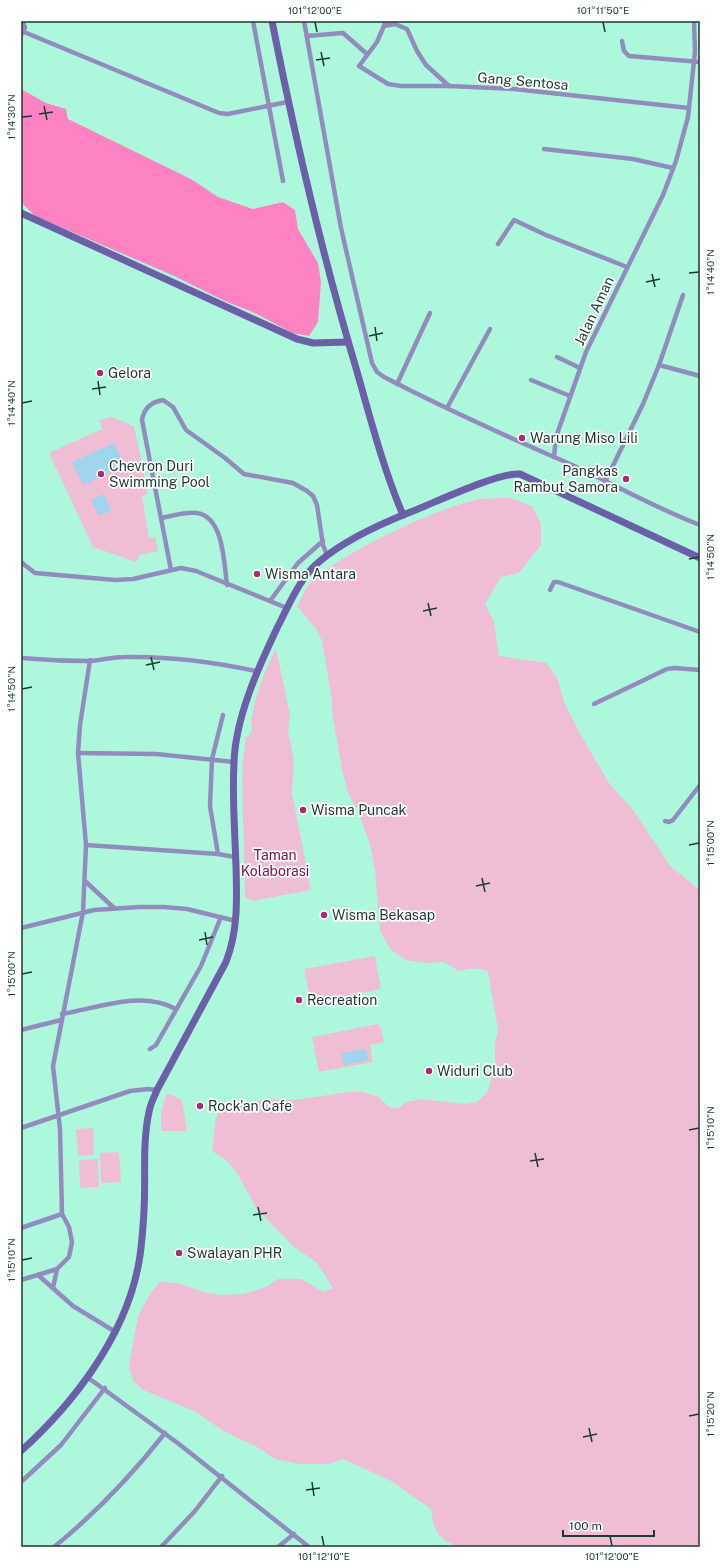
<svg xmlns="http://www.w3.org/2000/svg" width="721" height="1568" viewBox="0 0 721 1568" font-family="'Public Sans',sans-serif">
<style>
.green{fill:#f0bed4}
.forest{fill:#ff83c2}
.water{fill:#9fd4ef}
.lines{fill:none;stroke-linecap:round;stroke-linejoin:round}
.street{stroke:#928bbe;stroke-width:4.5}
.secondary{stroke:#6b5fa8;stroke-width:7}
.ticks{fill:none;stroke:#1c3b30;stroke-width:1.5}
.poi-dot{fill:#ac2a75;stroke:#fff;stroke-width:1.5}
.labels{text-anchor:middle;stroke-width:3.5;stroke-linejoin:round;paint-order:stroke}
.street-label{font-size:14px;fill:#1c3b30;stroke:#fff}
.poi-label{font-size:14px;fill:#1c3b30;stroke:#fff;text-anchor:start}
.park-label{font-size:14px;fill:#7e0d53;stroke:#fff}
.neatline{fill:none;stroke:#1c3b30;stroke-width:1.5}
.ticks-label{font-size:10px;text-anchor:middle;fill:#1c3b30}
</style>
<rect width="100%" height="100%" fill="#adf8dd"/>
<g class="green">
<polygon points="112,417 134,426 148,494 142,496 149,538 155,537 158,551 140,555 136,562 93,547 49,453 102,429 99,420"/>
<path d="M510,498L532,506L541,523V545L519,573L501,577L485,604L494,622L499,656L547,663L558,680L564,702L578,730L609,783L634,811L670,866L700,890V1547H459C437,1539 434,1531 431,1509L391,1481L343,1459L329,1464H299L275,1459L257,1447L225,1432L194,1411L143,1390L133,1381L129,1366L138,1316L150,1294L161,1281L181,1284L203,1292L222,1295L243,1294L264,1288L278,1279H301L323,1292L333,1288L317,1263L294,1247L256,1208L237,1173L226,1160L212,1151L216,1117L222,1108L269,1099L294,1100L349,1092H363L379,1097L390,1108H399L406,1102L422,1099L464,1104L477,1102L488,1091L495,1066V1043L498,1030L488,972C480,966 468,969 459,971L444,962L424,963L406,960L391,950L380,931L375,870L370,845L358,811L348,793L342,770L332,712V701L322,641L316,629L297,606C301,599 304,591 309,585C333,556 443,505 480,499C490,498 500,498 510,498Z"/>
<polygon points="276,648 290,715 288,731 294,762 292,793 311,890 252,901 245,897 245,892 242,780 243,759 246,738 251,733 252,728 251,721 254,705 263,677"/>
<polygon points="375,956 381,989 311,1003 304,969"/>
<polygon points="377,1024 381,1028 384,1042 370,1045 373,1062 319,1072 312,1037"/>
<polygon points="167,1093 182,1100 187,1131 161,1131 161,1112"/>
<polygon points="93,1128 94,1155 78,1156 76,1129"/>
<polygon points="119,1152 121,1182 101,1183 100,1153"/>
<polygon points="98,1159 99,1187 80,1188 79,1160"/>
</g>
<polygon class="forest" points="21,89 46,103 66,109 68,119 191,179 218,197 253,209 283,202 295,210 298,229 318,263 321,282 318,322 309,336 292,333 257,314 225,301 172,275 35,216 23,204 21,192"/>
<g class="water">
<polygon points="114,443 124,466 83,485 72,462"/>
<polygon points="104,494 111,510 99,516 91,500"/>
<polygon points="366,1049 368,1060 344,1065 342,1053"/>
</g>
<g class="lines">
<g class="street">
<polyline points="253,21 283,181"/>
<path d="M304,21L341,228L372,363L377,372L384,377C440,406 497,432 554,457C604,478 650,506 700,525"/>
<polyline points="386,21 377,42 359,66 388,84 401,86 449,86 514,89 689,108"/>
<polyline points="384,26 395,24 407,29 417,51 426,65 449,86"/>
<polyline points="24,32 219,113 228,114 287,102"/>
<polyline points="21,35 25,28 23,21"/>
<polyline points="307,36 343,33 367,54"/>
<polyline points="622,41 624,51 629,56 700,62"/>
<polyline points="544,149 633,159 673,168"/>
<polyline points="498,244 514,220 546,235 627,267"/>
<polyline points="557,357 580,368"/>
<polyline points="659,365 700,376"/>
<polyline points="531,380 570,396"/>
<polyline points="397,384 430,313"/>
<polyline points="447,408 490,329"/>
<polyline points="554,457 556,437 586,352 663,195 676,161 688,117 695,52 694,21"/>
<polyline points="605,482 643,404 659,365 683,295"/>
<path d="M161,518C172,516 186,511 197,513C224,517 224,564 227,585"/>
<polyline points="21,562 35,573 115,580 133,579 181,568 196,571 287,608"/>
<path d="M171,570L142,420C144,408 151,402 163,400L173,407L186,430L225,458L244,474L293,483L307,491L313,496L317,505L323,545L327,555"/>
<polyline points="550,590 554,582 558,582 700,632"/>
<polyline points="270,601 298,563 323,541"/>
<path d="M21,658C44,660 66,661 89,661C101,660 113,657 125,657C169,656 214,662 256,671"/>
<polyline points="594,704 667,669 674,668 700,670"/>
<polyline points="78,753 156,754 234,762"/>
<polyline points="665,821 669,822 673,820 700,785"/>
<polyline points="86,845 218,854 235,857"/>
<polyline points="218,854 210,806 212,759 223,715"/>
<polyline points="85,881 114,908"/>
<polyline points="21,928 94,910 139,907 164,907 187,909 236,921"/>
<path d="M62,1014C98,1008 141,990 176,1009"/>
<polyline points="21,1030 61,1020"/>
<polyline points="150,1049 156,1045 201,966 221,917"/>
<polyline points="21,1128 130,1091 148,1089 157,1090"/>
<polyline points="21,1228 62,1214"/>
<polyline points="38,1275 73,1306 114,1331"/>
<polyline points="21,1280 57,1269 69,1257 72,1242 69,1227 62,1214 60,1129 53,1066 83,912 86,845 78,753 80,725 90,660"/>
<polyline points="53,1288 57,1269"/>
<polyline points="87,1377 179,1444 309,1547"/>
<polyline points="21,1482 61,1445 105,1388"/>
<path d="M54,1547C96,1513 132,1475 165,1433"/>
<polyline points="161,1547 195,1511 222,1476"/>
<polyline points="278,1547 294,1534"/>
</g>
<g class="secondary">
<path d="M272,21C295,138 322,254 356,368C370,417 383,468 403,515"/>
<polyline points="21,213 297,339 313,343 348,342"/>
<path d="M21,1451C73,1404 124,1338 138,1267C142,1248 143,1229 144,1210C146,1177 142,1144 149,1112C150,1105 154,1097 157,1090L226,962C238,931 237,900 236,867C235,832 232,797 234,763C235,718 259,666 278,626C290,603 300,577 320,561C345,540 378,525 408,513C432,504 498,472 520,474L700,558"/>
</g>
</g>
<path class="ticks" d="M315,22L317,32M603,22L605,32M321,52L324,66M316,60L330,58M44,106L47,120M39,114L53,112M22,117L32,116M689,273L699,272M652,274L655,287M646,282L660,279M375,327L377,341M369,336L383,333M98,381L100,395M92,389L106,387M22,403L32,401M689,559L699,557M428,603L431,616M423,611L437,608M151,657L154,670M146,665L160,662M22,689L32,687M689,845L699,843M482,878L485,892M476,886L490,883M205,932L207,945M199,940L213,937M22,974L32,972M689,1130L699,1128M535,1153L538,1167M530,1161L544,1159M258,1207L261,1221M253,1215L267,1213M22,1260L32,1258M689,1416L699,1414M589,1428L592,1442M583,1437L597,1434M312,1482L314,1496M306,1490L320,1488M322,1536L324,1546M610,1536L612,1546"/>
<g class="poi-dot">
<circle cx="100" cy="373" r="4"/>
<circle cx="522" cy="438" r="4"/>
<circle cx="101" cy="474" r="4"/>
<circle cx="626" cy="479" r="4"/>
<circle cx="257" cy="574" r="4"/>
<circle cx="303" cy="810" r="4"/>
<circle cx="324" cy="915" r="4"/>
<circle cx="299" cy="1000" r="4"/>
<circle cx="429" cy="1071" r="4"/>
<circle cx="200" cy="1106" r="4"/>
<circle cx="179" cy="1253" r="4"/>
</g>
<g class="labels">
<g class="street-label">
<text transform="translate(523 81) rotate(5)" y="5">Gang Sentosa</text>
<text transform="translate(594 311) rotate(-65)" y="5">Jalan Aman</text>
</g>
<g class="poi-label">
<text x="108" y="378">Gelora</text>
<text x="530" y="443">Warung Miso Lili</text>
<text x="109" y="471">Chevron Duri<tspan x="109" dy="16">Swimming Pool</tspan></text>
<text x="618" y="476" text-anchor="end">Pangkas<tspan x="618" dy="16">Rambut Samora</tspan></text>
<text x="265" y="579">Wisma Antara</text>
<text x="311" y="815">Wisma Puncak</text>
<text x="332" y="920">Wisma Bekasap</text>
<text x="307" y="1005">Recreation</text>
<text x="437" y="1076">Widuri Club</text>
<text x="208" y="1111">Rock'an Cafe</text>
<text x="187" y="1258">Swalayan PHR</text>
</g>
<g class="park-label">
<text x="275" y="860">Taman<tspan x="275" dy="16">Kolaborasi</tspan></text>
</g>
</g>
<rect width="721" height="1568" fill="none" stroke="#ffffff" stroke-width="44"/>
<path d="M563 1530v6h91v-6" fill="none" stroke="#1c3b30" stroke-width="2"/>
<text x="569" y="1530" font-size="12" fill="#1c3b30" stroke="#ffffff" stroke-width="3" paint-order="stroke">100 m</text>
<rect x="22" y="22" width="677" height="1524" class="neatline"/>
<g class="ticks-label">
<text x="315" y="14">101°12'00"E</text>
<text x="603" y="14">101°11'50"E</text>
<text transform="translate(11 117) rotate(-90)" y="4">1°14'30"N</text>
<text transform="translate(710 272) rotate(-90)" y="4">1°14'40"N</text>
<text transform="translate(11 403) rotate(-90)" y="4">1°14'40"N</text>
<text transform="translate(710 557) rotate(-90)" y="4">1°14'50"N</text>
<text transform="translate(11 689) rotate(-90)" y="4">1°14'50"N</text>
<text transform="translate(710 843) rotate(-90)" y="4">1°15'00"N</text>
<text transform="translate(11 974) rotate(-90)" y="4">1°15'00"N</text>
<text transform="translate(710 1128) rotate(-90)" y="4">1°15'10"N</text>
<text transform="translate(11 1260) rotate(-90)" y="4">1°15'10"N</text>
<text transform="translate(710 1414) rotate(-90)" y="4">1°15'20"N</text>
<text x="324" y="1560">101°12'10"E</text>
<text x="612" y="1560">101°12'00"E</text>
</g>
</svg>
